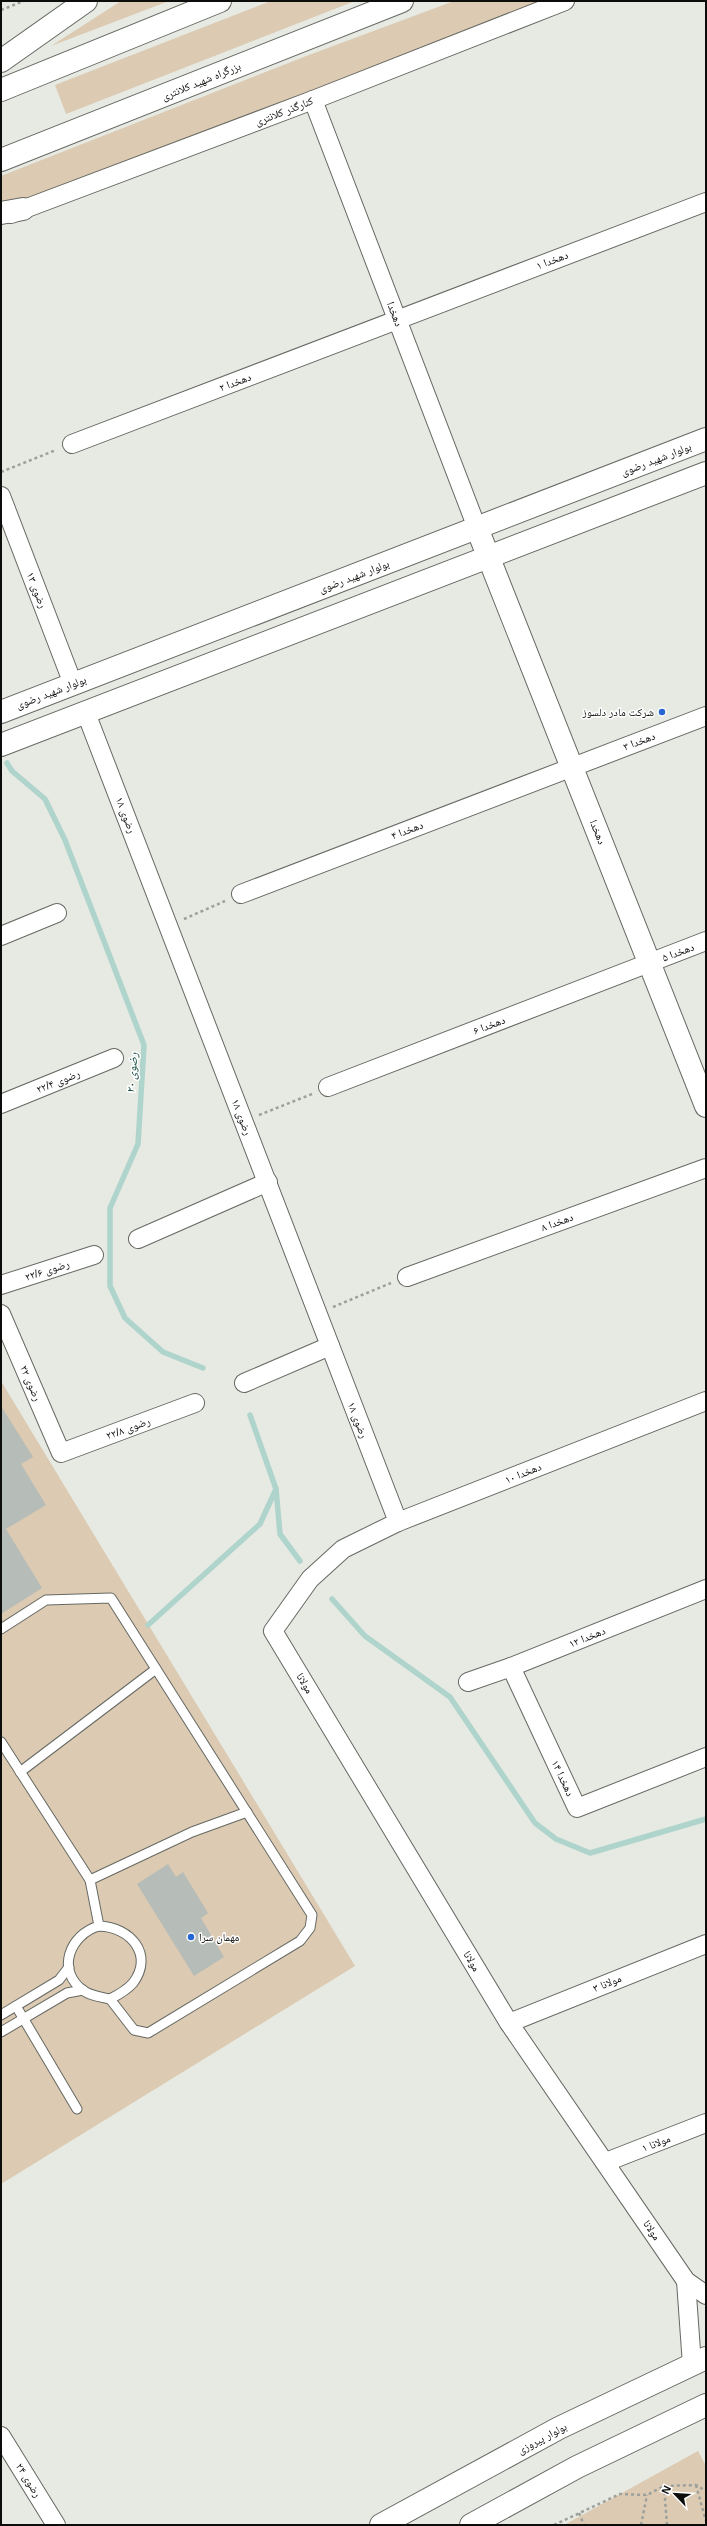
<svg xmlns="http://www.w3.org/2000/svg" width="707" height="2526" viewBox="0 0 707 2526" font-family="Helvetica,'Noto Naskh Arabic',sans-serif">
<style>
.green{fill:#dccab2}
.lines{fill:none;stroke-linecap:round;stroke-linejoin:round}
.stream{stroke:#afd4cc;stroke-width:5.5}
.building{fill:#b6bcb7}
.lane-casing{stroke:#666963;stroke-width:11}
.street-casing{stroke:#666963;stroke-width:20}
.secondary-casing{stroke:#666963;stroke-width:24}
.primary-casing{stroke:#666963;stroke-width:24}
.highway-casing{stroke:#666963;stroke-width:24}
.path{stroke:#9da09b;stroke-width:2.5;stroke-dasharray:3 3;stroke-linecap:butt}
.lane{stroke:#fff;stroke-width:9}
.street{stroke:#fff;stroke-width:18}
.secondary{stroke:#fff;stroke-width:22}
.primary{stroke:#fff;stroke-width:22}
.highway{stroke:#fff;stroke-width:22}
.poi-dot{fill:#2566d2;stroke:#fff;stroke-width:1.5}
.labels{text-anchor:middle;stroke-width:3;stroke-linejoin:round;paint-order:stroke}
.street-label{font-size:11px;fill:#0c0d0a;stroke:#fff}
.poi-label{font-size:11px;fill:#0c0d0a;stroke:#fff;text-anchor:end}
.water-label{font-size:12px;font-style:italic;fill:#194e45;stroke:#fff}
</style>
<rect width="100%" height="100%" fill="#e6eae3"/>
<g class="green">
<polygon points="121,1 169,1 51,46"/>
<polygon points="271,1 355,1 66,114 55,85"/>
<polygon points="454,1 547,1 39,195 1,204 1,176 309,55"/>
<polygon points="1,1381 355,1966 1,2184"/>
<polygon points="698,2451 706,2466 706,2525 564,2525"/>
</g>
<g class="lines">
<g class="stream">
<polyline points="7,763 12,771 45,799 65,840 144,1045 138,1144 110,1208 110,1286 125,1318 163,1352 203,1368"/>
<polyline points="250,1415 276,1489 280,1534 300,1561"/>
<polyline points="332,1599 365,1636 450,1697 535,1823 556,1839 590,1853 706,1819"/>
<polyline points="148,1625 260,1524 276,1489"/>
</g>
</g>
<g class="building">
<polygon points="1,1406 33,1457 21,1464 46,1505 6,1529 42,1588 1,1614"/>
<polygon points="168,1864 176,1877 183,1872 208,1913 201,1918 224,1957 194,1976 137,1884"/>
</g>
<g class="lines">
<g class="lane-casing">
<g id="lane">
<polyline points="1,1629 46,1600 111,1598 312,1915 310,1928 300,1941 148,2033 134,2030 110,1999"/>
<polyline points="1,1742 90,1880 99,1926"/>
<polyline points="20,1772 156,1669"/>
<polyline points="90,1880 192,1832 247,1812"/>
<path d="M99,1926C131,1927 154,1955 133,1983C127,1990 118,1995 110,1999C101,1997 91,1996 84,1991C55,1971 70,1934 99,1926Z"/>
<polyline points="16,2006 77,2109"/>
<polyline points="1,2015 59,1980 69,1967"/>
<polyline points="1,2032 67,1993 83,1990"/>
</g>
</g>
<g class="street-casing">
<g id="street">
<polyline points="313,100 477,528"/>
<polyline points="11,214 313,100 565,1"/>
<polyline points="72,444 706,202"/>
<polyline points="1,496 73,684"/>
<polyline points="86,713 398,1522"/>
<polyline points="241,894 706,716"/>
<polyline points="1,936 57,913"/>
<polyline points="328,1087 706,941"/>
<polyline points="1,1104 114,1058"/>
<polyline points="138,1239 268,1182"/>
<polyline points="407,1277 706,1168"/>
<polyline points="1,1285 94,1255"/>
<polyline points="1,1314 61,1453 195,1403"/>
<polyline points="244,1383 330,1346"/>
<polyline points="706,1401 398,1522 343,1549 310,1579 273,1631 509,2023 686,2281 706,2295"/>
<polyline points="511,1667 577,1808 706,1757"/>
<polyline points="468,1682 511,1667 706,1589"/>
<polyline points="509,2023 706,1944"/>
<polyline points="606,2162 706,2123"/>
<polyline points="686,2281 692,2365"/>
<polyline points="1,2436 56,2525"/>
</g>
</g>
<g class="secondary-casing">
<g id="secondary">
<polyline points="477,528 706,1106"/>
<polyline points="1,712 706,439"/>
<polyline points="1,745 706,473"/>
</g>
</g>
<g class="primary-casing">
<g id="primary">
<polyline points="381,2525 559,2428 706,2358"/>
<polyline points="471,2525 577,2467 706,2405"/>
</g>
</g>
<g class="highway-casing">
<g id="highway">
<polyline points="1,61 86,1"/>
<polyline points="1,90 220,1"/>
<polyline points="1,160 402,1"/>
<polyline points="1,213 23,209"/>
</g>
</g>
<g class="path">
<polyline points="1,10 24,1"/>
<polyline points="1,472 56,450"/>
<polyline points="184,919 225,901"/>
<polyline points="259,1115 312,1094"/>
<polyline points="333,1307 391,1283"/>
<polyline points="696,2485 706,2521"/>
<polyline points="664,2486 667,2525"/>
<polyline points="579,2513 584,2525"/>
<polyline points="554,2525 620,2494 647,2495 664,2486 696,2485 706,2491"/>
<polyline points="641,2525 647,2495"/>
</g>
<use href="#lane" class="lane"/>
<use href="#street" class="street"/>
<use href="#secondary" class="secondary"/>
<use href="#primary" class="primary"/>
<use href="#highway" class="highway"/>
</g>
<g class="poi-dot">
<circle cx="662" cy="712" r="4"/>
<circle cx="191" cy="1937" r="4"/>
</g>
<g class="labels">
<g class="street-label">
<text transform="translate(201 81) rotate(-22)" y="4">بزرگراه شهید کلانتری</text>
<text transform="translate(284 111) rotate(-21)" y="4">کنارگذر کلانتری</text>
<text transform="translate(552 260) rotate(-21)" y="4">دهخدا ۱</text>
<text transform="translate(395 314) rotate(69)" y="4">دهخدا</text>
<text transform="translate(235 382) rotate(-21)" y="4">دهخدا ۲</text>
<text transform="translate(656 459) rotate(-21)" y="4">بولوار شهید رضوی</text>
<text transform="translate(354 576) rotate(-21)" y="4">بولوار شهید رضوی</text>
<text transform="translate(37 590) rotate(69)" y="4">رضوی ۱۳</text>
<text transform="translate(51 692) rotate(-21)" y="4">بولوار شهید رضوی</text>
<text transform="translate(639 741) rotate(-21)" y="4">دهخدا ۳</text>
<text transform="translate(126 815) rotate(69)" y="4">رضوی ۱۸</text>
<text transform="translate(407 830) rotate(-21)" y="4">دهخدا ۴</text>
<text transform="translate(598 832) rotate(68)" y="4">دهخدا</text>
<text transform="translate(678 952) rotate(-21)" y="4">دهخدا ۵</text>
<text transform="translate(489 1025) rotate(-21)" y="4">دهخدا ۶</text>
<text transform="translate(58 1081) rotate(-22)" y="4">رضوی ۲۲/۴</text>
<text transform="translate(242 1117) rotate(69)" y="4">رضوی ۱۸</text>
<text transform="translate(557 1222) rotate(-20)" y="4">دهخدا ۸</text>
<text transform="translate(47 1270) rotate(-18)" y="4">رضوی ۲۲/۶</text>
<text transform="translate(31 1383) rotate(67)" y="4">رضوی ۲۲</text>
<text transform="translate(358 1420) rotate(69)" y="4">رضوی ۱۸</text>
<text transform="translate(128 1428) rotate(-20)" y="4">رضوی ۲۲/۸</text>
<text transform="translate(523 1473) rotate(-22)" y="4">دهخدا ۱۰</text>
<text transform="translate(587 1637) rotate(-22)" y="4">دهخدا ۱۲</text>
<text transform="translate(305 1683) rotate(59)" y="4">مولانا</text>
<text transform="translate(563 1778) rotate(65)" y="4">دهخدا ۱۴</text>
<text transform="translate(472 1961) rotate(59)" y="4">مولانا</text>
<text transform="translate(607 1983) rotate(-22)" y="4">مولانا ۳</text>
<text transform="translate(656 2143) rotate(-21)" y="4">مولانا ۱</text>
<text transform="translate(652 2230) rotate(56)" y="4">مولانا</text>
<text transform="translate(542 2438) rotate(-28)" y="4">بولوار پیروزی</text>
<text transform="translate(29 2480) rotate(58)" y="4">رضوی ۲۴</text>
</g>
<g class="poi-label">
<text x="654" y="716">شرکت مادر دلسوز</text>
<text x="199" y="1941" text-anchor="start">مهمان سرا</text>
</g>
<g class="water-label">
<text transform="translate(132 1073) rotate(-86)" y="4">رضوی ۲۰</text>
</g>
</g>
<rect width="707" height="2526" fill="none" stroke="#0c0d0a" stroke-width="4"/>
<g transform="translate(675 2494) rotate(295)" stroke="#ffffff" stroke-width="3" paint-order="stroke">
<path d="M0-3L7 15L0 10L-7 15Z" fill="#0c0d0a"/>
<text y="-6" font-size="11" font-weight="bold" text-anchor="middle" fill="#0c0d0a">N</text>
</g>
</svg>
